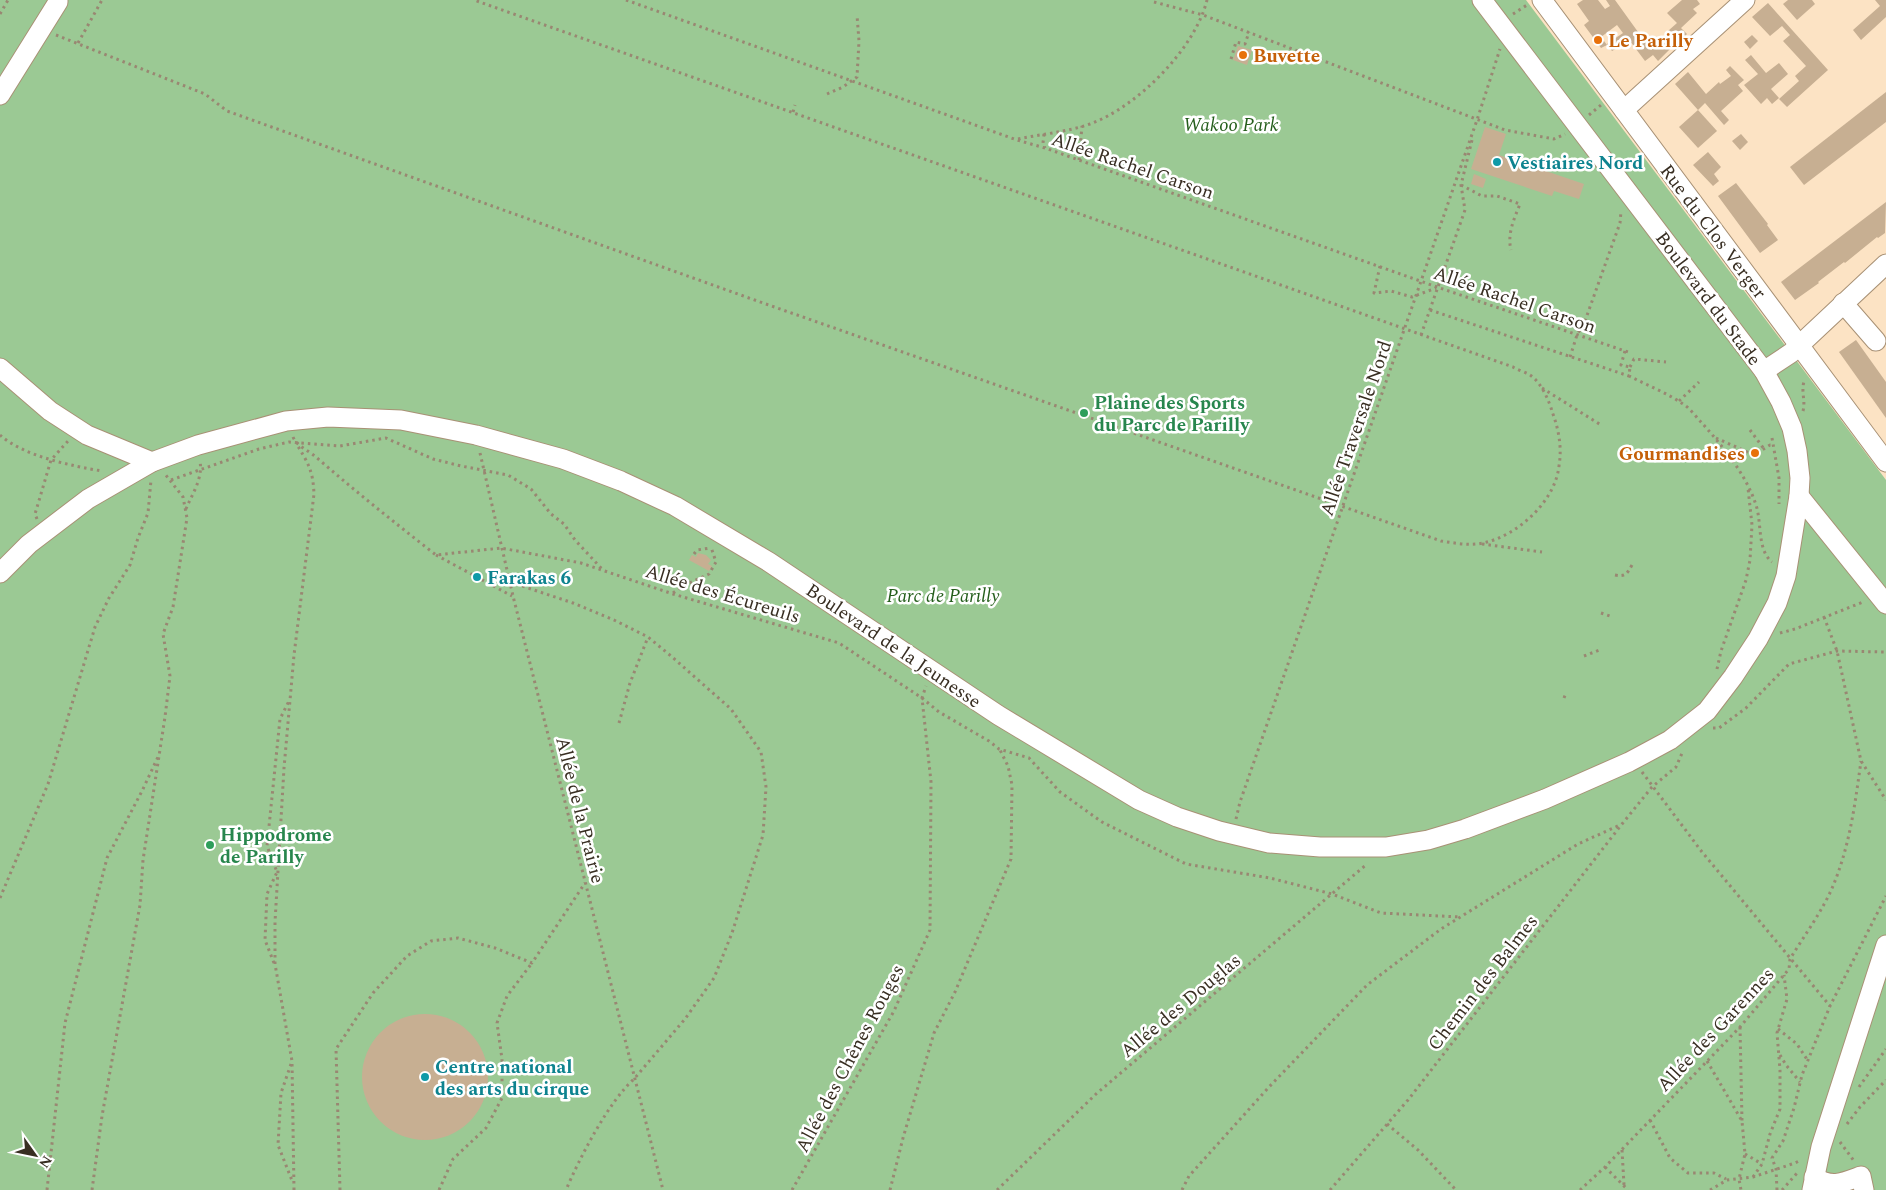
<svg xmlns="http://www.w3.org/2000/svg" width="1886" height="1190" viewBox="0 0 1886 1190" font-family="Spectral,serif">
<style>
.green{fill:#9bc994}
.building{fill:#c7af92}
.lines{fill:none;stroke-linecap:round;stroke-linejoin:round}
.minor-casing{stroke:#a89175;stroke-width:21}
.path{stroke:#998772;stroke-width:3;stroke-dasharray:2.5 4;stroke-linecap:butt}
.minor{stroke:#fff;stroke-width:19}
.food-dot{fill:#e8710a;stroke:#fff;stroke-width:2}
.culture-dot{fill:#0f9aa8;stroke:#fff;stroke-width:2}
.leisure-dot{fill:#2e9e5b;stroke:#fff;stroke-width:2}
.labels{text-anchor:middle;stroke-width:5;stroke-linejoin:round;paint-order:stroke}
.food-label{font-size:19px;font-weight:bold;fill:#c56008;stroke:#fff;text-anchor:start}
.park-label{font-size:19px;font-style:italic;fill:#245e1b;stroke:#fff}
.culture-label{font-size:19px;font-weight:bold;fill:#0d838f;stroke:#fff;text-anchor:start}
.street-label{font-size:19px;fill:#382e22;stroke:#fff}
.leisure-label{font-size:19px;font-weight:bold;fill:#27864d;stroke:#fff;text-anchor:start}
</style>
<rect width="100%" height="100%" fill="#fce3c4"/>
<polygon class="green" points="0,0 1526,0 1886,480 1886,1190 0,1190"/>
<g class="building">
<polygon points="1583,0 1598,0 1605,9 1610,6 1606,0 1615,0 1651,50 1662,40 1670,49 1658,61 1653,55 1645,61 1630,41 1612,51 1607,44 1623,33 1617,25 1601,37 1607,45 1601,48 1584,25 1589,21 1577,4"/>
<polygon points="1682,0 1697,0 1700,4 1693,9 1697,13 1681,28 1687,34 1678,43 1668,31 1677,23 1667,13"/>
<polygon points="1788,0 1812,0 1815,4 1797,20 1783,4"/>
<polygon points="1875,0 1886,0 1886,17 1861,40 1853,30 1880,6"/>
<polygon points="1768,3 1828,70 1787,107 1779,99 1799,81 1795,76 1806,66 1783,41 1790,35 1782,26 1770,36 1752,17"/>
<polygon points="1752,35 1758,41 1750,49 1744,42"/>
<polygon points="1238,46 1252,50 1247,65 1233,60"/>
<polygon points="1751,55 1766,73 1779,63 1788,74 1771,89 1779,98 1772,104 1767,98 1761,104 1744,85 1758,74 1745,60"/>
<polygon points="1730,66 1744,80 1738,85 1743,91 1721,111 1729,120 1724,125 1705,103 1698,110 1675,84 1688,72 1706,94 1719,82 1720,84 1731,76 1726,70"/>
<polygon points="1886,92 1886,122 1804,185 1790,167"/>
<polygon points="1698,110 1717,131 1698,148 1679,127"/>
<polygon points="1485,127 1506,134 1499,155 1584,184 1579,199 1554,191 1552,196 1471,169"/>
<polygon points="1741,134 1748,142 1740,150 1732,141"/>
<polygon points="1708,152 1721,167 1714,174 1719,181 1713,186 1693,165"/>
<polygon points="1474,174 1486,179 1483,188 1471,184"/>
<polygon points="1736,183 1768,224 1767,225 1778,240 1760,253 1718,196"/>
<polygon points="1886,202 1885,233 1878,238 1877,237 1845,263 1844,262 1818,282 1819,283 1795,300 1781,282"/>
<polygon points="1856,340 1886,382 1886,418 1839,352"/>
<polygon points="698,553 706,555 711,560 708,564 712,566 709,571 689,560 692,555 696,557"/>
<circle cx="425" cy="1077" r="63"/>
</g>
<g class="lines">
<g class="minor-casing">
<g id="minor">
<polyline points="1542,0 1886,462"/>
<polyline points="0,95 58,2 58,0"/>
<polyline points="1624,110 1745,0"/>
<polyline points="1843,303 1876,341"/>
<polyline points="0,368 50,411 87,435 152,462"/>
<polyline points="1764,371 1791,353 1886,264"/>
<polyline points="1799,496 1886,604"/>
<polyline points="0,573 29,544 88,499 152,462 198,445 286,421 328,417 401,420 476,435 563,459 621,481 675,506 769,562 998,715 1139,800 1177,817 1219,831 1269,843 1320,847 1386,847 1428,840 1465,829 1545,799 1629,762 1670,740 1707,711 1733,677 1758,639 1777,603 1786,576 1799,496 1800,478 1797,451 1792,428 1781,402 1764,371 1482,0"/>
<path d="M1814,1177C1832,1188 1842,1183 1861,1176L1864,1190"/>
<polyline points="1812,1190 1821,1147 1886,945"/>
</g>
</g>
<g class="path">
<polyline points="626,0 1017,140 1045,148 1437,287 1631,353"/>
<polyline points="1154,2 1203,15 1505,130 1554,139 1565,134"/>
<polyline points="0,14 8,0"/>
<polyline points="1513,14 1527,5"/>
<path d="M56,35L205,94L227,111L763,303L1441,541C1455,543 1469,546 1483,543C1517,536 1555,502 1559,466C1562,448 1559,431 1553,414C1549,401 1542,383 1530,375C1525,372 1518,370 1513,367L474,0"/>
<polyline points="78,43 102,0"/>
<polyline points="1231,59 1236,42 1245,44 1249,32"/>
<polyline points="827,94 843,87 857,77 859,41 857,15"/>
<polyline points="793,112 795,105"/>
<polyline points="1589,115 1601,105"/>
<polyline points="1044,134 1043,143 1045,148"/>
<path d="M1018,139C1042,134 1067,132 1090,124C1137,107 1195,49 1207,0"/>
<polyline points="1079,160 1082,126"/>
<path d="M1461,185L1482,196H1497L1520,204C1514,219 1507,234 1511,250"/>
<polyline points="1380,266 1374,293 1391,291 1412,297 1436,288"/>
<polyline points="1430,310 1629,376"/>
<polyline points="1421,335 1465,210 1461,185 1472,140"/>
<path d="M1625,351L1621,365L1630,367L1629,376C1647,385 1667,393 1683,404C1690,408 1696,417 1702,423C1723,447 1746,474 1756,505C1762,523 1757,550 1772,562"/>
<polyline points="1570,357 1577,335 1585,321 1620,223 1621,211"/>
<polyline points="1630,367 1634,359 1666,362"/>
<polyline points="1542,388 1601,425"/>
<polyline points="1679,401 1699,382"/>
<path d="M1803,411C1806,400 1800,390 1805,379"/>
<polyline points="1750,430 1764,449"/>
<path d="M0,435C23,456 72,466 102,471"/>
<path d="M293,437C297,446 309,451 316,457C355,491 395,523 436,555L501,548L581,563L673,594L839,643L922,698L939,712L989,741L999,749L1029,758L1060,792L1102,822L1186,864L1270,878L1332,894L1381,913L1460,917"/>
<polyline points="1716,438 1754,455 1770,445 1773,445"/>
<polyline points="1772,438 1779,478 1779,504"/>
<polyline points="480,453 513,596 663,1190"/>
<polyline points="171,480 259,449 289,442 340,446 386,438 433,459 461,466 508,475 531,489 551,514 564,524 575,540 602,569"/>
<path d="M186,509C192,494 203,479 200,461"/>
<polyline points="37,519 35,514 51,460 68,441"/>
<polyline points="1482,544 1542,552"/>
<polyline points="694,554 697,550 710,548"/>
<polyline points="436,555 512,596"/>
<path d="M1615,575C1625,577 1627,574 1632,565"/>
<path d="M510,582L573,603L614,620L648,637L671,656L731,709L761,752L766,787L763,835L732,933L714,978L685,1019L634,1079C609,1101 579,1159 566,1190"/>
<polyline points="673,593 683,586 709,574 716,562 711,547"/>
<polyline points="1601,613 1613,617"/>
<polyline points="1824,617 1837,651 1861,761 1886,800"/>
<polyline points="1780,633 1795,629 1863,602"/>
<polyline points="1584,656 1602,649"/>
<polyline points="1717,669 1721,651 1746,580 1750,560 1752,525 1748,488"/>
<polyline points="1564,698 1566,693"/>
<polyline points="619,723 630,683 648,637"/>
<polyline points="1713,728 1719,728 1746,708 1789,664 1837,651 1886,652"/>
<polyline points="1642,772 1702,852 1830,1006"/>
<polyline points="1236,819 1240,802 1477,120 1500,49"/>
<polyline points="0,898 48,784 95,627 109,598 130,565 138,538 148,513 151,480"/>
<polyline points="274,963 265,940 267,894 277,872 267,846 280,719 290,699"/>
<polyline points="1740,1027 1742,1121"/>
<polyline points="1778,1029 1797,1044 1808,1061"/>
<polyline points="1780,1055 1786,1065 1800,1082"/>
<polyline points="1707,1061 1742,1121 1745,1154 1739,1179 1741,1190"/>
<polyline points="291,1064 281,1093 278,1145 293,1183"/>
<polyline points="1859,1087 1886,1049"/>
<polyline points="1650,1120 1670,1158 1688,1173 1714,1173 1726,1179"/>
<polyline points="1387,1124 1418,1150 1456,1190"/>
<polyline points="1847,1124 1860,1107 1886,1080"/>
<polyline points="1840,1142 1854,1161"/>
<polyline points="1622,1150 1624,1185"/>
<polyline points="1745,1154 1762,1164"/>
<polyline points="1605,1167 1628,1190"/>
<polyline points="1753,1177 1762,1164 1770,1134 1780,1109 1780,1070 1777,1033 1787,999 1784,975"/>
<polyline points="47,1190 65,1023 107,858 142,791 158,757"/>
<polyline points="92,1190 102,1116 140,905 143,860 165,717 170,676 163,634 173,607 187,518 183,497 165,474"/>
<path d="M294,1190L292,1061L275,964V922L284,768L294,655L314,494C313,470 308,463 296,443"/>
<polyline points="340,1190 336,1049 373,993 407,956 431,941 458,938 495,948 532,963 585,883"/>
<polyline points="439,1190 453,1159 486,1128 502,1098 502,1059 497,1023 507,996 532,963"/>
<polyline points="792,1190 894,1011 930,930 931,782 922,698 926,686"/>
<polyline points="890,1190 903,1138 934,1033 955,992 1011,859 1012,785 1008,766 1000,750"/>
<polyline points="997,1190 1096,1094 1367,864"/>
<polyline points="1182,1190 1189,1176 1269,1087 1367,985 1441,929 1578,844 1620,825"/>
<polyline points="1330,1190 1408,1100 1622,824 1652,787 1676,767 1683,751"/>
<path d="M1580,1190L1605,1167L1740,1027L1789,969L1790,959C1804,936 1823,910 1833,886C1850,845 1855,804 1861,761"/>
<polyline points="1710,1190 1727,1180 1753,1177 1795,1163 1801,1160"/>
<polyline points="1777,1190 1776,1169 1772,1158 1783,1141 1794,1108 1802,1075 1830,1006 1886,896"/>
<polyline points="1782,1190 1798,1172"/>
</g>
<use href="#minor" class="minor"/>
</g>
<g class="food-dot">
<circle cx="1598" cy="40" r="5"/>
<circle cx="1243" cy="55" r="5"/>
<circle cx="1755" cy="453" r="5"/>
</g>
<g class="culture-dot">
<circle cx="1497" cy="162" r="5"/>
<circle cx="477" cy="577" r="5"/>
<circle cx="425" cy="1077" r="5"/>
</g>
<g class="leisure-dot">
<circle cx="1084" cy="413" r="5"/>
<circle cx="210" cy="845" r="5"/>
</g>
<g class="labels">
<g class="food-label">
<text x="1608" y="47">Le Parilly</text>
<text x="1253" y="62">Buvette</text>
<text x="1745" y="460" text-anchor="end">Gourmandises</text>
</g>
<g class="park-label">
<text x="1231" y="131">Wakoo Park</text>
<text x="943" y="602">Parc de Parilly</text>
</g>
<g class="culture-label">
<text x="1507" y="169">Vestiaires Nord</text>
<text x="487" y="584">Farakas 6</text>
<text x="435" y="1073">Centre national<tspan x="435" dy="22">des arts du cirque</tspan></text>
</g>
<g class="street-label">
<text transform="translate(1133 165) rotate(19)" y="7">Allée Rachel Carson</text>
<text transform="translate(1714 231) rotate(53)" y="7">Rue du Clos Verger</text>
<text transform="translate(1709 298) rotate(53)" y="7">Boulevard du Stade</text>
<text transform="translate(1515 299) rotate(19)" y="7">Allée Rachel Carson</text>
<text transform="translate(1355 428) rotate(-71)" y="7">Allée Traversale Nord</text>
<text transform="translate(723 593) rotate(17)" y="7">Allée des Écureuils</text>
<text transform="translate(894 645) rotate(34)" y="7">Boulevard de la Jeunesse</text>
<text transform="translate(581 810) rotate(76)" y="7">Allée de la Prairie</text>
<text transform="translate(1482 982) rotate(-52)" y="7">Chemin des Balmes</text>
<text transform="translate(1180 1005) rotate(-40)" y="7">Allée des Douglas</text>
<text transform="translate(1715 1029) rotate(-47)" y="7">Allée des Garennes</text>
<text transform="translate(849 1058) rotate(-62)" y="7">Allée des Chênes Rouges</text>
</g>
<g class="leisure-label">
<text x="1094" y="409">Plaine des Sports<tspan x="1094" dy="22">du Parc de Parilly</tspan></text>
<text x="220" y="841">Hippodrome<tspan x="220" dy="22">de Parilly</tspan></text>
</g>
</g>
<g transform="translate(35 1155) rotate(123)" stroke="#ffffff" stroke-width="4" paint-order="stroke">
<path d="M0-4L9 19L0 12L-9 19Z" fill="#382e22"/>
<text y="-8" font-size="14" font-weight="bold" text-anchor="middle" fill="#382e22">N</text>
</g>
</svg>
